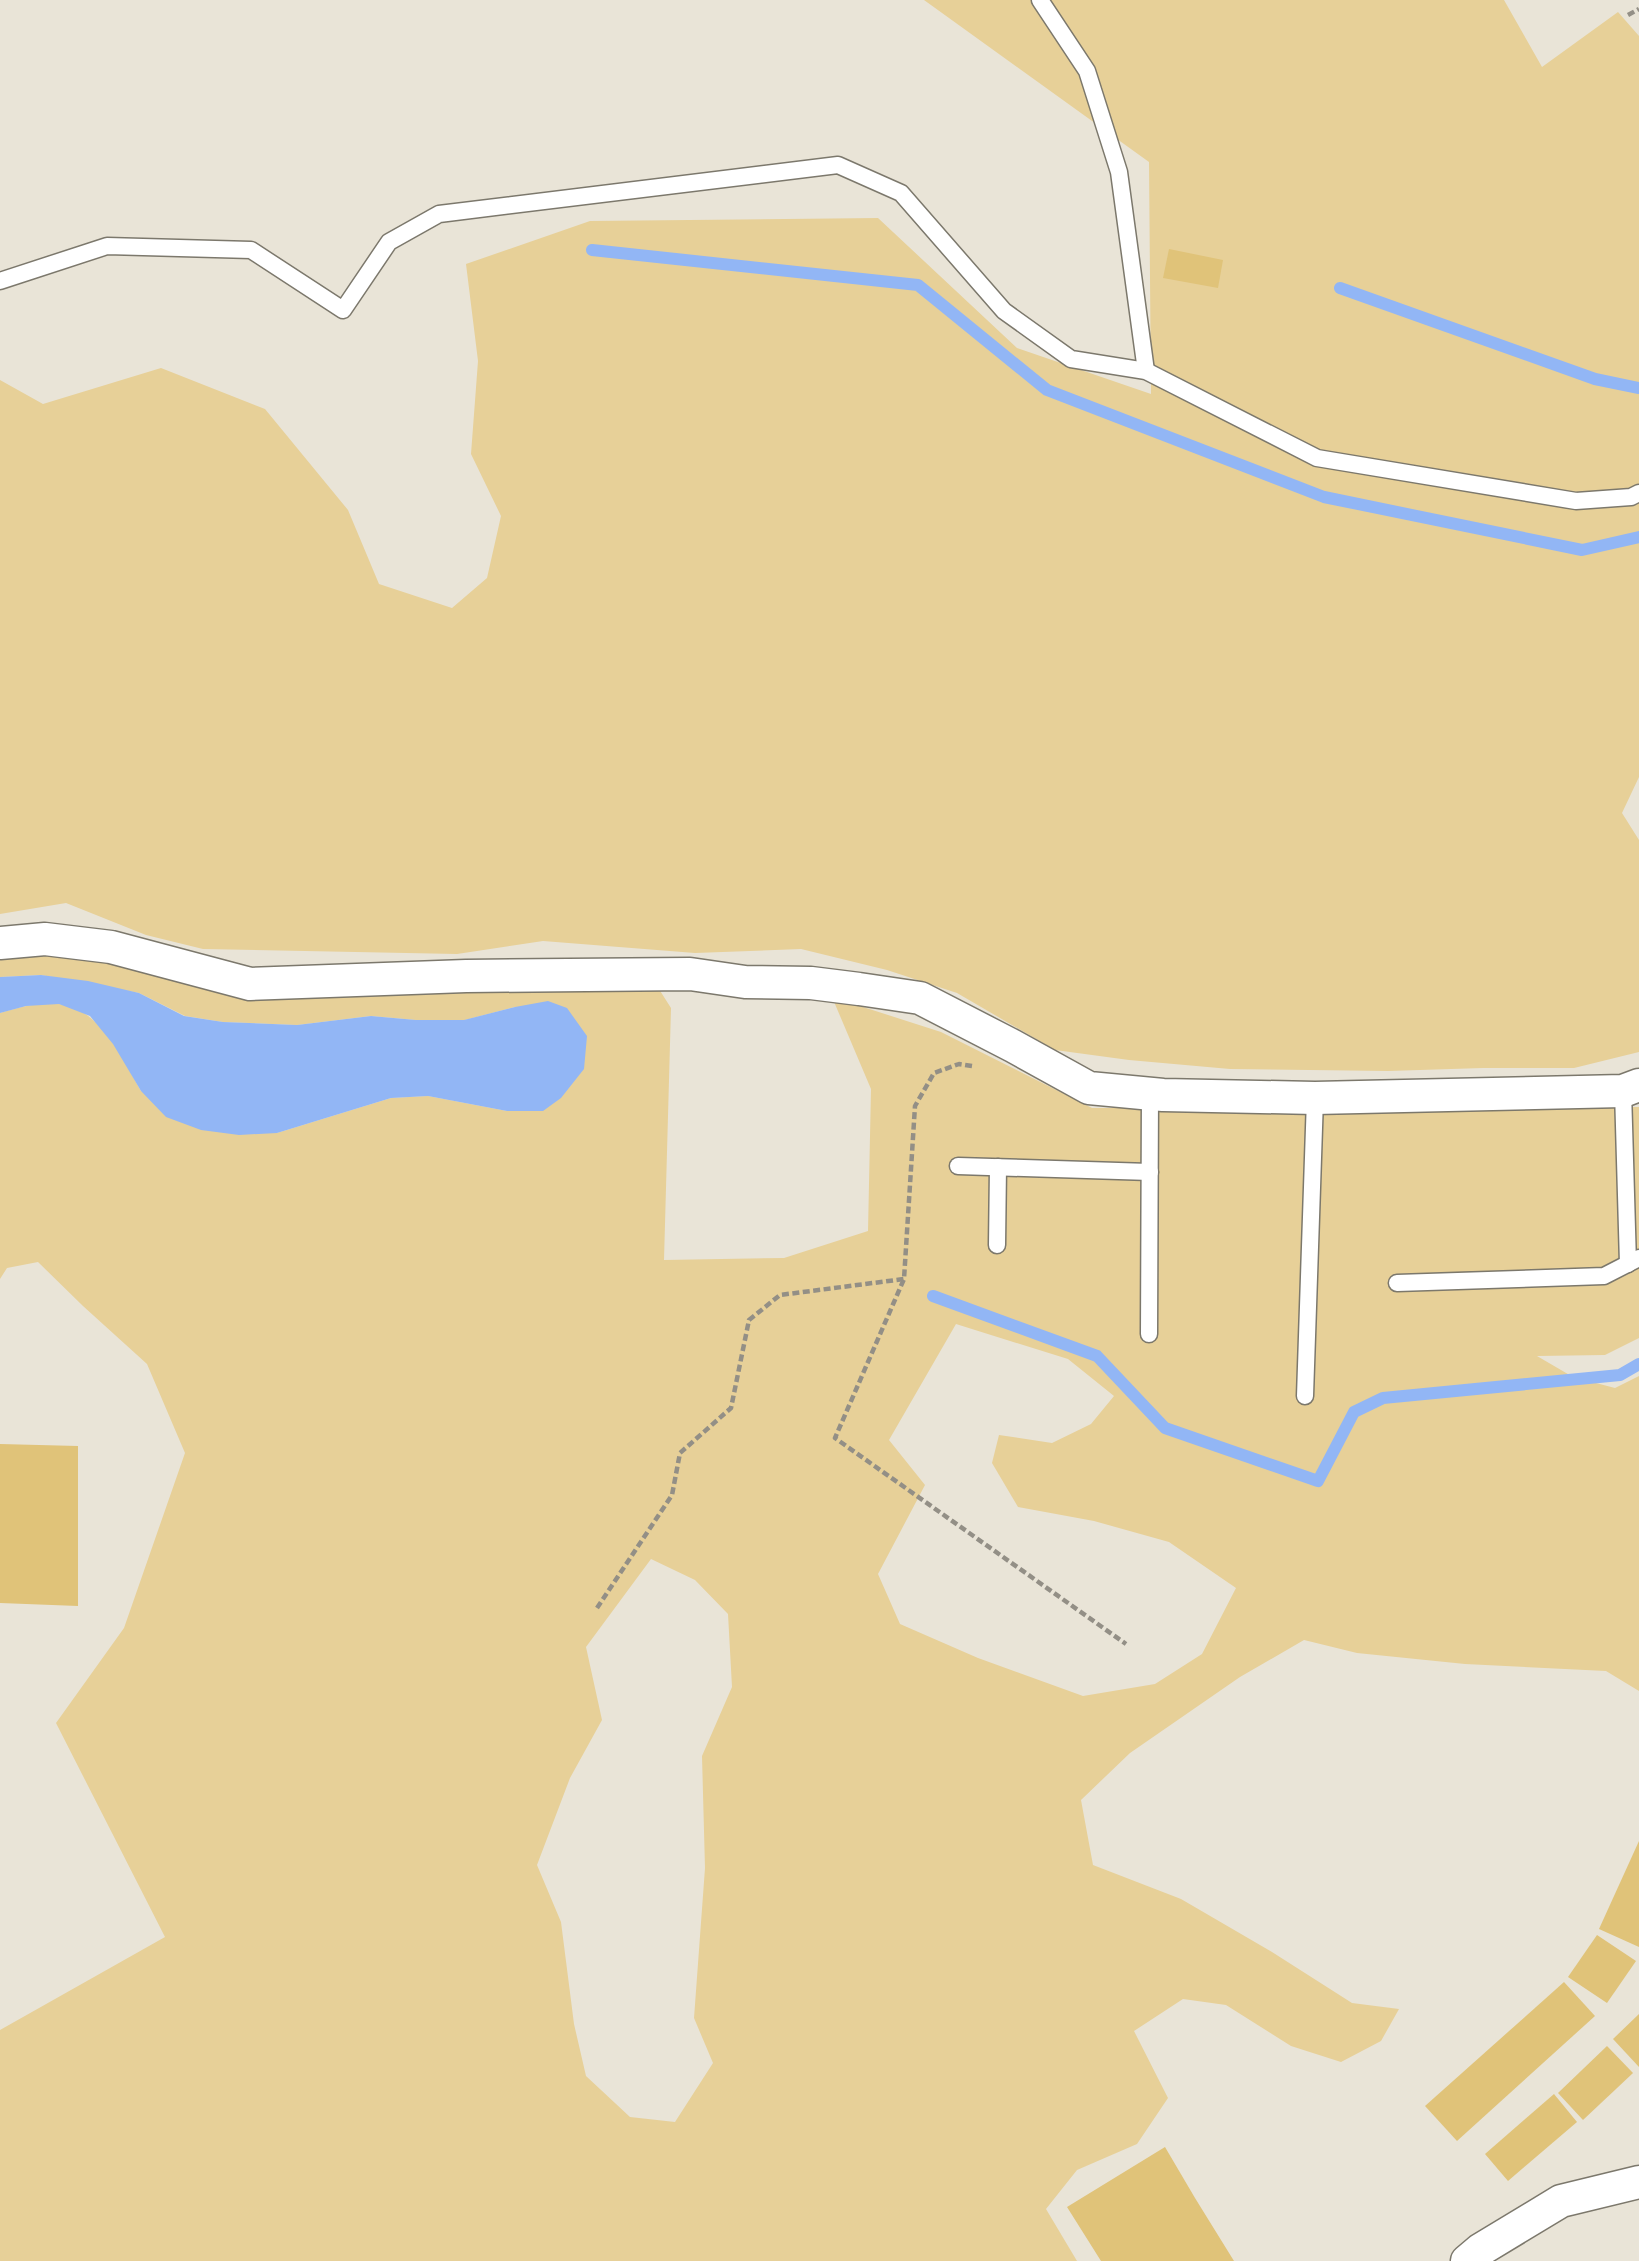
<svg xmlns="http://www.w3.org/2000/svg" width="1639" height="2261" viewBox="0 0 1639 2261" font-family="Signika,sans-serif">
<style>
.green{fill:#e7d098;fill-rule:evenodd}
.water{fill:#92b6f5}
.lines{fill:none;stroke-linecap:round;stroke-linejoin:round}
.stream{stroke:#92b6f5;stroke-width:12}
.building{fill:#e0c379}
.lane-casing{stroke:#7c786c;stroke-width:19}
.street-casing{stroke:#7c786c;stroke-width:35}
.path{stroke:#938f86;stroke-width:4.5;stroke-dasharray:7 3.5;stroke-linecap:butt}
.lane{stroke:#fff;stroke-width:16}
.street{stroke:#fff;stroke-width:32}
</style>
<rect width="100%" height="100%" fill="#e9e4d7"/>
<g class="green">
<polygon points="924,0 1504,0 1542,67 1618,12 1639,36 1639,777 1622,813 1639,840 1639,1052 1574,1068 1483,1068 1388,1071 1230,1069 1129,1060 1055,1050 957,993 887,970 801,949 695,953 543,941 457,954 203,949 146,935 66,903 0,914 0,380 43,404 161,368 265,409 348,510 379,584 452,608 487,578 501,516 471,454 478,361 466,264 590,221 878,218 1017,348 1151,394 1149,162"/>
<path d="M53,947L245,989L657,986L671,1008L664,1260L784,1258L868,1231L871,1089L832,997L941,1032L1092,1108L1639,1107V1338L1605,1355L1537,1356L1573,1377L1615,1388L1639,1376V1691L1606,1671L1465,1664L1357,1653L1304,1640L1240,1677L1130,1753L1081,1800L1093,1865L1181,1899L1272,1952L1352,2003L1399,2009L1381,2041L1341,2062L1291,2046L1226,2005L1183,1999L1134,2031L1168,2098L1137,2144L1077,2170L1046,2209L1077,2261H0V2030L165,1937L56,1723L124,1628L185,1453L147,1364L83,1306L38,1262L7,1268L0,1279V1013C18,1008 40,1001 59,1004C101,1009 122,1058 141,1091L277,1133L391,1098L428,1096L507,1111L515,1007L465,1020H416L371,1016L297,1025L223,1022L185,1016L139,993L41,975L0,977V951ZM956,1324L1068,1359L1114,1396L1091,1424L1052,1443L999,1435L992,1463L1018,1507L1094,1521L1169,1542L1236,1588L1202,1654L1155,1684L1083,1696L978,1658L900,1624L878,1574L925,1485L889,1440ZM651,1559L695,1580L728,1614L732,1687L702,1756L705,1868L694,2018L713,2063L675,2122L630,2117L586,2076L574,2024L561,1922L537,1865L570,1778L602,1720L586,1647Z"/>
</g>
<polygon class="water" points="41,975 88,981 139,993 184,1016 223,1022 297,1025 371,1016 416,1020 464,1020 515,1007 548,1001 567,1008 587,1036 584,1069 561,1098 543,1111 507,1111 428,1096 391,1098 277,1133 239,1135 201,1130 166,1117 141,1091 113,1044 90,1016 59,1004 26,1006 0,1013 0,977"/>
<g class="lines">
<g class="stream">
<polyline points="592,250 918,285 1047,390 1324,497 1582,550 1639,537"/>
<polyline points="1340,288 1595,379 1639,388"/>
<polyline points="933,1296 1097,1356 1165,1428 1318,1481 1354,1412 1383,1398 1620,1375 1639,1364"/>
</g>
</g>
<g class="building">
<polygon points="1169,249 1223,260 1218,288 1163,278"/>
<polygon points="0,1444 78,1446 78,1606 0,1603"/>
<polygon points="1639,1841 1639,1947 1599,1929"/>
<polygon points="1597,1935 1636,1961 1607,2003 1568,1977"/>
<polygon points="1564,1982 1595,2016 1457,2141 1425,2106"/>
<polygon points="1639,2014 1639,2067 1613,2039"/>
<polygon points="1607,2046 1633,2073 1583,2120 1558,2093"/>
<polygon points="1554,2094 1577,2122 1508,2181 1485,2154"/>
<polygon points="1165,2147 1195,2198 1234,2261 1101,2261 1067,2207"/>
</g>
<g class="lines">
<g class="lane-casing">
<g id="lane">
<polyline points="1040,0 1087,71 1119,172 1146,371"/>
<polyline points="0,281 107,246 251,250 343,310 389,242 439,214 838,165 901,193 1004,311 1071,359 1146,371 1317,458 1576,501 1631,497 1639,493"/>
<polyline points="1623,1091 1628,1264"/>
<polyline points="958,1166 1150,1172"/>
<polyline points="997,1245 998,1167"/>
<polyline points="1397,1283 1604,1276 1639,1258"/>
<polyline points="1149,1334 1150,1093"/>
<polyline points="1305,1396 1315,1098"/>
</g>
</g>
<g class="street-casing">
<g id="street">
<polyline points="0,943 45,939 111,947 250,984 466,976 690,974 745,982 811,983 859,989 920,998 1013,1046 1089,1088 1163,1095 1315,1098 1623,1091 1639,1085"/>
<polyline points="1467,2261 1480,2250 1561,2201 1639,2182"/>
</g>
</g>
<g class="path">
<polyline points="1628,15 1639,9"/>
<polyline points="972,1066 959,1064 934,1073 915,1106 904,1279 835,1438 1126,1644"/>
<polyline points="597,1608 672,1495 680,1453 731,1408 749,1320 780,1295 904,1279"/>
</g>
<use href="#lane" class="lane"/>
<use href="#street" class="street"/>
</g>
</svg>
